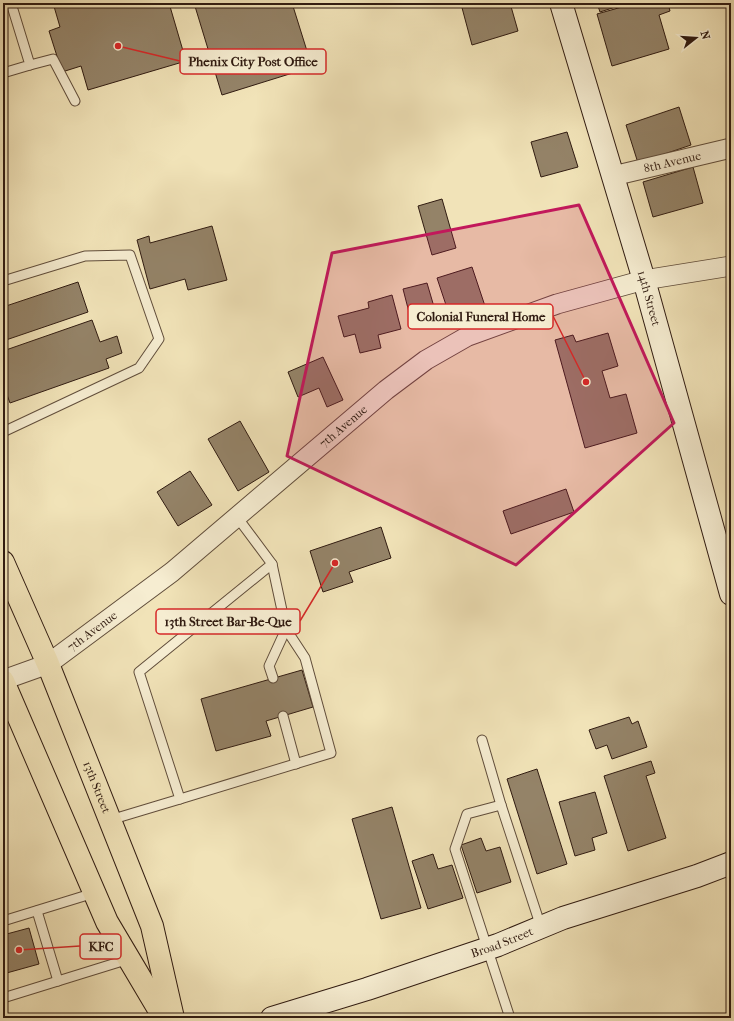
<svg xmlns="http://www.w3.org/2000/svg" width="734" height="1021" viewBox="0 0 734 1021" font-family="'IM FELL French Canon',serif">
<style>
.building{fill:#948368;stroke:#301b11}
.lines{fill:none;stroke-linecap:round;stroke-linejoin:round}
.lane-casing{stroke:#604d3b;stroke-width:11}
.street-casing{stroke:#604d3b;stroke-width:21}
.secondary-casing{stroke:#301b11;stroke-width:24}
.primary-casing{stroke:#301b11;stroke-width:24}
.lane{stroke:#f6edd1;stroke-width:9}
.street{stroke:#f6edd1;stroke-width:19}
.secondary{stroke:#f6edd1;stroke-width:22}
.primary{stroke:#f1e3b8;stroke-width:22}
.marked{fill:#c2185b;fill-opacity:0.2;stroke:#c2185b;stroke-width:3;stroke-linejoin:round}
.labels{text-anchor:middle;stroke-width:3;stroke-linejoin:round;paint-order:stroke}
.street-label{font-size:12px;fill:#301b11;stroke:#f6edd1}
.leader{fill:none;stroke:#d62828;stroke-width:1.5}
.callout-dot{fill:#d62828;stroke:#f6edd1;stroke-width:1.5}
.callout{fill:#f6edd1;stroke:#d62828;stroke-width:1.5}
.callout-label{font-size:13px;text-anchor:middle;font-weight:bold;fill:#301b11}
</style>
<rect width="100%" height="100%" fill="#f1e3b8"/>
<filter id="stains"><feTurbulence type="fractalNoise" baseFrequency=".005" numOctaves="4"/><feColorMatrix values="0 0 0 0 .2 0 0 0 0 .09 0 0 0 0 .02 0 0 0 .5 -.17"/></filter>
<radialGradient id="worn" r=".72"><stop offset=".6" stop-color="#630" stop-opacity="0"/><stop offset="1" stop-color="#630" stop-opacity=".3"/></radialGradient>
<g class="building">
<polygon points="53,3 169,3 186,61 88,90 81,66 62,72 49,31 60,27"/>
<polygon points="194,3 292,3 312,67 222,95"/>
<polygon points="510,3 518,31 472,45 461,4"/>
<polygon points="597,3 628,3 600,12"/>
<polygon points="636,3 668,3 670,11 659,15 669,49 612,66 597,14"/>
<polygon points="679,107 691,145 638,163 626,125"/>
<polygon points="567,132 578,167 541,177 531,142"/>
<polygon points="693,167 703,203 653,217 643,182"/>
<polygon points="442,199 456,248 432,255 418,206"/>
<polygon points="212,226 227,280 188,290 185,279 150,289 137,240 149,236 150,243"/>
<polygon points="472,267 485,306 450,317 437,278"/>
<polygon points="78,282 88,312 3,341 3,307"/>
<polygon points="427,283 437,317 412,324 403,289"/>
<polygon points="392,295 401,329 378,335 381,348 360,353 355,334 344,337 338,316 369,308 368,302"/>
<polygon points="92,320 100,342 117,336 122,353 106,359 109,368 10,403 3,384 3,351"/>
<polygon points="608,333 618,366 602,371 610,398 626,394 637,433 585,448 555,340 573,335 576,342"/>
<polygon points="323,357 343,400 327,407 319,388 298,397 288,372"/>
<polygon points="240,421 269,472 238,491 208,439"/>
<polygon points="190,471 212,505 178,526 157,492"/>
<polygon points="566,489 574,512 511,534 503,511"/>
<polygon points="381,527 391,558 349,572 353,582 323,592 310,551"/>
<polygon points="302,670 313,707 266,721 271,736 216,751 201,699"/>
<polygon points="629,717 632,724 638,721 647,747 612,759 607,745 596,749 589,730"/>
<polygon points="651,761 655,773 646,776 666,838 628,851 604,776"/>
<polygon points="537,769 567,864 537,874 507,779"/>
<polygon points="595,792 607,833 592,838 595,850 575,856 559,802"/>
<polygon points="392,807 421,908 381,919 352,819"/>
<polygon points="481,838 486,851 500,847 511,882 477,893 461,845"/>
<polygon points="433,854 438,869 452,865 463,898 428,909 412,861"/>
<polygon points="29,928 39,964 3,974 3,935"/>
</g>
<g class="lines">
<g class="lane-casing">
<g id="lane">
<polyline points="30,65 53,59 75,101"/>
<polyline points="3,73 30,65 11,3"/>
<polyline points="3,281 85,256 130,255 159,339 139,368 3,432"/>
<polyline points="273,678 269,666 286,629"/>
<polyline points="283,716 296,764"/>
<polyline points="482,740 501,805 541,927"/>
<polyline points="180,799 331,753 305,658 286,629 272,564"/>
<polyline points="501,805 467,814 455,849 510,1018"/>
<polyline points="110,820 180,799 139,672 272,564 237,517"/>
<polyline points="37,911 58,981"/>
<polyline points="3,921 94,893"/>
<polyline points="3,998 129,959"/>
</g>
</g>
<g class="street-casing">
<g id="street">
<path id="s1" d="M613,176L731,148"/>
<path id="s2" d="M3,680L48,664L172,572L386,390L426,360L468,336L557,304L644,280L731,266"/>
</g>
</g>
<g class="secondary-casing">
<g id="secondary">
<path id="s3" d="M561,3L644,280L731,594"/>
<path id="s4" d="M272,1018L367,989L498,945L563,918L697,876L731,863"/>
</g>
</g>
<g class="primary-casing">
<g id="primary">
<path id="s5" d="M3,562L48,664L152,926L173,1018"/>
<polyline points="3,681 107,922 164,1018"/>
</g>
</g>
<use href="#lane" class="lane"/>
<use href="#street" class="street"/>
<use href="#secondary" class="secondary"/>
<use href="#primary" class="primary"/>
</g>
<path class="marked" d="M579,205L674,423L516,565L287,456L332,253Z"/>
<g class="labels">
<g class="street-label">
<text dy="4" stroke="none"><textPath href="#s1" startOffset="61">8th Avenue</textPath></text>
<text dy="4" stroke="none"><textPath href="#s3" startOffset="308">14th Street</textPath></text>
<text dy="4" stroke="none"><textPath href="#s2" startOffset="427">7th Avenue</textPath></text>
<text dy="4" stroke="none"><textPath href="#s2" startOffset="103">7th Avenue</textPath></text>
<text dy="4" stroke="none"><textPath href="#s5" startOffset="244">13th Street</textPath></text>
<text dy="4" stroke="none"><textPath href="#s4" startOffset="242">Broad Street</textPath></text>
</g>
</g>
<path class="leader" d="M118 46L180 61M586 382L553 316M335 563L300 621M19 950L80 946"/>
<g class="callout-dot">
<circle cx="118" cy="46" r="4"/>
<circle cx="586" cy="382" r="4"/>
<circle cx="335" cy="563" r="4"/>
<circle cx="19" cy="950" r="4"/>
</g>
<g class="callout">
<rect x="180" y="49" width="146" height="25" rx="4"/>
<rect x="408" y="304" width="145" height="25" rx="4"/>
<rect x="156" y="609" width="144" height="25" rx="4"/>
<rect x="80" y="934" width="41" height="25" rx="4"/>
</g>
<g class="callout-label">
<text x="253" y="66">Phenix City Post Office</text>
<text x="481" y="321">Colonial Funeral Home</text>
<text x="228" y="626">13th Street Bar-Be-Que</text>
<text x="101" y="951">KFC</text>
</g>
<rect width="734" height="1021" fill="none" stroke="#f1e3b8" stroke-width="16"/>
<rect x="4" y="4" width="726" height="1013" fill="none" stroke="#301b11" stroke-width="2"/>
<rect x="8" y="8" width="718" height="1005" fill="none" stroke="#301b11"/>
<g transform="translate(696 38) rotate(73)" stroke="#f6edd1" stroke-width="3" paint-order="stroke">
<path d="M0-3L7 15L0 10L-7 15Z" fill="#301b11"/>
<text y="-6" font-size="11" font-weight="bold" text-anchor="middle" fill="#301b11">N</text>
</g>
<rect width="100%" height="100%" filter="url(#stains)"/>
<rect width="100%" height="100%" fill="url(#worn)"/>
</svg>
